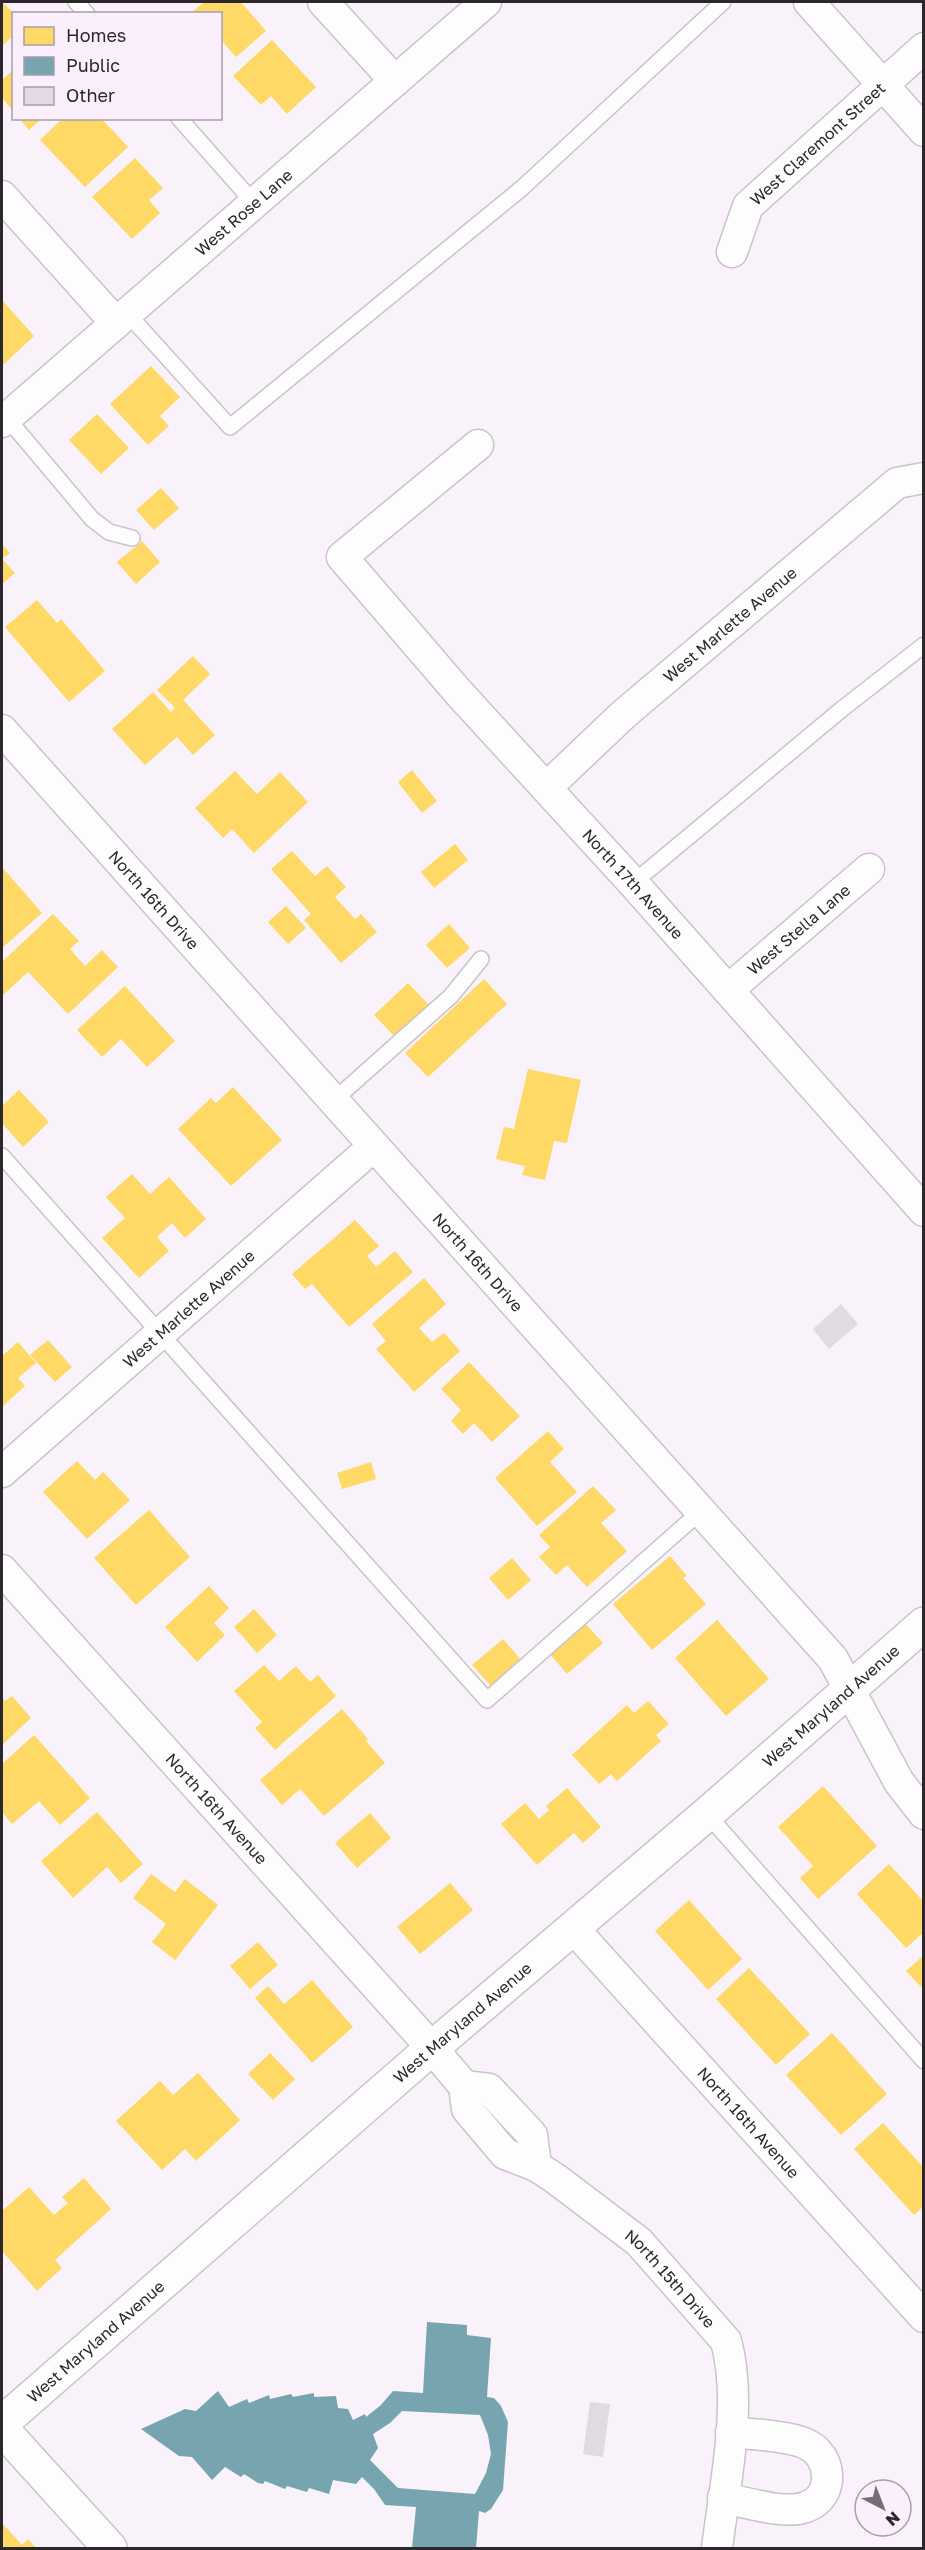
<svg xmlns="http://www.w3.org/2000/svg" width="925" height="2550" font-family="'Golos Text',sans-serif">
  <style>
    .homes { fill: #ffd966 }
    .public { fill: #76a5af; fill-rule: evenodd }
    .building { fill: #e2dae3 }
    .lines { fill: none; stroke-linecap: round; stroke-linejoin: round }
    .service-casing { stroke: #c9c3ca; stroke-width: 18 }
    .minor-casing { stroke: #c9c3ca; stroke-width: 33 }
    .tertiary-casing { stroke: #c9c3ca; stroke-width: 36 }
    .service { stroke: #fefdfe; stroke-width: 15 }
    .minor { stroke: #fefdfe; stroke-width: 30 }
    .tertiary { stroke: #fefdfe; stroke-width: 33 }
    .labels { text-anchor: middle; stroke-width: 6; stroke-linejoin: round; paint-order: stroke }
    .street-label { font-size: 16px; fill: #2c272d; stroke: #fbeffd }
  </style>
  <rect width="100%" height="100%" fill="#f9f2fa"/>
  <!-- homes -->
  <g class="homes">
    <path d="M2 2 14 13V35L2 46Z"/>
    <path d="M204 2H241L266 31 236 57 220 39V14H190Z"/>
    <path d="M272 40 316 87 287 114 271 96 261 105 233 76Z"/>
    <path d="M14 69V112L2 98V80Z"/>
    <path d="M19 118H42L29 130Z"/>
    <path d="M63 118H101L128 147 85 187 40 140Z"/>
    <path d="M135 158 163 188 149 200 160 213 132 239 92 197Z"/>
    <path d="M2 300 34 336 2 366Z"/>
    <path d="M151 366 180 397 160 416 169 426 148 445 110 404Z"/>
    <path d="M97 414 129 448 101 474 69 440Z"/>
    <path d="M161 488 179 508 154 530 136 510Z"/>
    <path d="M142 541 160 562 136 584 117 562Z"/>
    <path d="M2 544 10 553 2 559 15 573 2 584Z"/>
    <path d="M37 600 57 623 61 619 105 671 69 702 5 627Z"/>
    <path d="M193 656 210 674 183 700 215 735 193 755 177 737 145 765 112 729 153 692 171 712 175 708 157 690Z"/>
    <path d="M412 770 437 801 422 813 398 782Z"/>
    <path d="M235 771 257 794 280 772 308 802 254 853 232 829 223 838 195 808Z"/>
    <path d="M455 844 468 860 434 888 421 872Z"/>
    <path d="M292 851 315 876 327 866 346 887 335 897 355 919 361 914 377 932 341 963 304 920 311 914 271 869Z"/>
    <path d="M2 867 42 913 2 948Z"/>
    <path d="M286 906 306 928 288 944 268 922Z"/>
    <path d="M53 914 79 941 70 949 85 966 102 950 118 967 68 1014 28 972 2 996V962Z"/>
    <path d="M449 924 470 948 447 968 426 945Z"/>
    <path d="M484 979 507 1004 428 1077 405 1053Z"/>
    <path d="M408 983 432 1008 398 1040 374 1015Z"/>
    <path d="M125 986 175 1041 147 1067 121 1039 102 1057 77 1030Z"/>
    <path d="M528 1069 581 1080 567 1143 554 1141 545 1180 522 1175 525 1166 496 1159 504 1127 514 1129Z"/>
    <path d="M233 1087 282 1140 231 1186 178 1129 211 1098 216 1103Z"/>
    <path d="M19 1090 49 1122 23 1147 2 1123V1106Z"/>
    <path d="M132 1174 150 1194 169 1177 206 1219 185 1238 172 1223 157 1237 169 1251 139 1278 102 1238 125 1218 106 1197Z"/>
    <path d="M355 1220 379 1246 367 1256 376 1267 395 1251 413 1272 349 1327 312 1284 305 1289 292 1274Z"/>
    <path d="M424 1278 446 1304 419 1328 432 1342 444 1333 460 1351 414 1392 376 1349 386 1341 372 1324Z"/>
    <path d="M48 1340 72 1367 55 1382 30 1355Z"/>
    <path d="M18 1342 36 1363 18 1378 25 1386 2 1407V1356Z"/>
    <path d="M469 1362 520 1416 492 1442 474 1423 463 1434 451 1421 461 1410 441 1389Z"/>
    <path d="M548 1431 564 1449 550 1462 577 1492 537 1526 495 1478Z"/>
    <path d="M77 1461 95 1480 103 1472 130 1500 87 1539 43 1492Z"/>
    <path d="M371 1462 376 1479 342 1489 337 1473Z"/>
    <path d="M593 1486 616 1510 601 1523 627 1551 587 1587 567 1565 556 1575 539 1557 550 1547 539 1535Z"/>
    <path d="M149 1510 190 1557 136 1605 94 1558Z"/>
    <path d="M670 1556 687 1576 683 1578 706 1604 652 1650 613 1604Z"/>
    <path d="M512 1558 531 1580 508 1600 489 1578Z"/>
    <path d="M209 1586 229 1608 214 1623 225 1635 197 1662 165 1627Z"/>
    <path d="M254 1609 277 1635 257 1653 234 1627Z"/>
    <path d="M717 1620 769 1679 726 1716 675 1658Z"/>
    <path d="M585 1623 603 1643 567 1674 550 1654Z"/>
    <path d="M503 1639 521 1660 491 1686 472 1665Z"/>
    <path d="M264 1665 279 1681 296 1666 310 1682 318 1675 336 1696 275 1750 255 1728 262 1722 234 1691Z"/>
    <path d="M12 1696 31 1718 2 1745V1697L5 1701Z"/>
    <path d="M648 1701 669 1724 656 1735 661 1741 617 1781 611 1774 599 1784 572 1755 627 1705 634 1713Z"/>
    <path d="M342 1709 368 1739 366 1741 385 1763 324 1816 300 1789 282 1805 260 1780Z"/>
    <path d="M34 1735 90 1798 60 1825 39 1801 12 1824 2 1812V1764Z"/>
    <path d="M823 1786 877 1846 818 1899 800 1878 813 1866 778 1827Z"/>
    <path d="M567 1788 601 1827 583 1843 574 1833 537 1865 501 1824 525 1803 539 1819 549 1810 546 1806Z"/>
    <path d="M97 1812 143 1864 121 1883 107 1867 73 1898 41 1861Z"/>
    <path d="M370 1813 391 1838 357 1868 335 1843Z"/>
    <path d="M889 1864 924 1902V1932L906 1948 857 1894Z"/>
    <path d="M151 1874 175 1892 185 1879 218 1905 175 1960 152 1942 166 1924 133 1898Z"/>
    <path d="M450 1883 473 1910 420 1954 397 1927Z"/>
    <path d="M689 1900 742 1959 708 1990 655 1931Z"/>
    <path d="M258 1942 278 1965 250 1989 230 1966Z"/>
    <path d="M924 1955V1990L906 1971Z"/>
    <path d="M749 1968 810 2034 776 2065 716 1999Z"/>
    <path d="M312 1980 353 2027 312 2063 255 1998 268 1986 284 2004Z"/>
    <path d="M832 2033 887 2094 841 2135 786 2075Z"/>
    <path d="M270 2053 295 2079 273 2100 248 2074Z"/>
    <path d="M198 2073 240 2120 196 2161 185 2149 162 2170 116 2121 160 2081 173 2095Z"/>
    <path d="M883 2123 924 2168V2206L914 2215 854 2149Z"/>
    <path d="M84 2178 111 2209 55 2260 62 2268 37 2291 2 2251V2211L29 2187 54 2215 68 2203 62 2197Z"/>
    <path d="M2 2523 22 2545 28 2539 36 2548H2Z"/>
  </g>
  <!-- public -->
  <path class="public" d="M427 2322 467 2325V2335L491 2338 487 2397 494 2398 501 2406 508 2422 503 2490 491 2509 485 2513 479 2511 476 2548H412L416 2507 385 2505 374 2489 362 2477 356 2484 333 2480 329 2494 309 2488 307 2492 287 2486 285 2489 265 2481 263 2484 258 2483 244 2474 241 2477 225 2467 212 2480 192 2457 179 2456 141 2429 185 2409 196 2411 218 2391 229 2407 247 2399 249 2403 269 2395 270 2399 291 2394 293 2397 314 2393V2397L336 2396 338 2408 348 2409 353 2420 365 2414 366 2417 381 2405 393 2391 423 2393ZM402 2411 480 2415 488 2435 491 2454 486 2473 475 2494 398 2488 370 2460 378 2448 373 2434 390 2423Z"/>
  <!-- building -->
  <g class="building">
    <path d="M841 1304 858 1324 829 1349 813 1329Z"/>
    <path d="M590 2402 610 2404 603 2457 583 2454Z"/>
  </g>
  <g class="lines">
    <defs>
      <g id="service">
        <path d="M76 2 87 14"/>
        <path d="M179 118 254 203"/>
        <path d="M127 313 230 427 522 188 723 2"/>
        <path d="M7 418 92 519 109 532 132 538"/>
        <path d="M633 883 842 709 924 645"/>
        <path d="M333 1101 451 996 481 959"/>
        <path d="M2 1156 487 1700 701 1511"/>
        <path d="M707 1814 924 2061"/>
      </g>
      <g id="minor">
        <path d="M323 2 395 81"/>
        <path d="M809 2 924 131"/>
        <path d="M2 196 116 323"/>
        <path id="s1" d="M732 252 748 206 924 48"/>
        <path id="s2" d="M2 422 486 2"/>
        <path id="s3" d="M478 445 342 557 459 693 633 883 924 1211"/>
        <path id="s4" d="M2 730 833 1659 899 1782 924 1814"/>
        <path id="s5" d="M546 788 624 714 897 483 924 478"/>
        <path id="s6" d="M728 990 869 869"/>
        <path id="s7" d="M2 1472 374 1146"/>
        <path id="s8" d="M2 1570 432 2048 464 2086 467 2109 505 2154 536 2166 556 2179 639 2242 726 2341C743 2403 725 2484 717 2548"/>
        <path id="s9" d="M573 1928 924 2317"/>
        <path d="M464 2086 489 2089 532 2135 536 2166"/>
        <path d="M723 2498C745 2502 785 2515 806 2507 835 2497 834 2455 804 2443 787 2436 751 2434 731 2432"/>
      </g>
      <g id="tertiary">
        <path id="s10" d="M2 2423 432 2048 707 1814 924 1624"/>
        <path d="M2 2429 110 2548"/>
      </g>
    </defs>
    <!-- service casing -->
    <use href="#service" class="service-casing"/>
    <!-- minor casing -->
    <use href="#minor" class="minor-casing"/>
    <!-- tertiary casing -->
    <use href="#tertiary" class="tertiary-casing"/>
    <!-- service -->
    <use href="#service" class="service"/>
    <!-- minor -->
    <use href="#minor" class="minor"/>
    <!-- tertiary -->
    <use href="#tertiary" class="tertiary"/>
  </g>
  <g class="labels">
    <!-- street labels -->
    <g class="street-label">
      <text dy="6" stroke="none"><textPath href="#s1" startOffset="142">West Claremont Street</textPath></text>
      <text dy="6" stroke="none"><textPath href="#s2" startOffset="320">West Rose Lane</textPath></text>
      <text dy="6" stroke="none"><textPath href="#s5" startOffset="246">West Marlette Avenue</textPath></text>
      <text dy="6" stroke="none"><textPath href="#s3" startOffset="614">North 17th Avenue</textPath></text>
      <text dy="6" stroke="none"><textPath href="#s4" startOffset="228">North 16th Drive</textPath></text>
      <text dy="6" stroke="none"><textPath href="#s6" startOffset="93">West Stella Lane</textPath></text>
      <text dy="6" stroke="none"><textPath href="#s4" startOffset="714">North 16th Drive</textPath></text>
      <text dy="6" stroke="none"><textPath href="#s7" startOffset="248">West Marlette Avenue</textPath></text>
      <text dy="6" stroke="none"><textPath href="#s10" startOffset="1096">West Maryland Avenue</textPath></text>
      <text dy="6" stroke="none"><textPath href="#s8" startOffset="321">North 16th Avenue</textPath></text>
      <text dy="6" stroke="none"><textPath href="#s10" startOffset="610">West Maryland Avenue</textPath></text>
      <text dy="6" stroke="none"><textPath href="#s9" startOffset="262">North 16th Avenue</textPath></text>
      <text dy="6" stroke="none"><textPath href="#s8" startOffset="984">North 15th Drive</textPath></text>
      <text dy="6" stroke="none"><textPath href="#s10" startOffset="124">West Maryland Avenue</textPath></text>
    </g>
  </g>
  <!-- border -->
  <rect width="925" height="2550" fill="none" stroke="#2c272d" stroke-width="6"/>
  <!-- legend -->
  <rect x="12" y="12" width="210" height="108" fill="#fbeffd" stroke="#a89faa" stroke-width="1.5"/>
  <rect x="24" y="27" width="30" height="18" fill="#ffd966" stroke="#a89faa" stroke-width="1.5"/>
  <text x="66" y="42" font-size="18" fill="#2c272d">Homes</text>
  <rect x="24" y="57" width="30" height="18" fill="#76a5af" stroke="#a89faa" stroke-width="1.5"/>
  <text x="66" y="72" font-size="18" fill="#2c272d">Public</text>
  <rect x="24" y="87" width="30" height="18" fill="#e2dae3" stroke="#a89faa" stroke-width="1.5"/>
  <text x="66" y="102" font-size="18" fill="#2c272d">Other</text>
  <!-- north arrow -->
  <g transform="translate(883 2508) rotate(138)"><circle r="28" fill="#fbeffd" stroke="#a89faa" stroke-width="1.5"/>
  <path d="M0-4.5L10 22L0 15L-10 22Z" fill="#746e75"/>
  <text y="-9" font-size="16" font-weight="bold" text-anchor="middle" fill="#2c272d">N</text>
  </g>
</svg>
